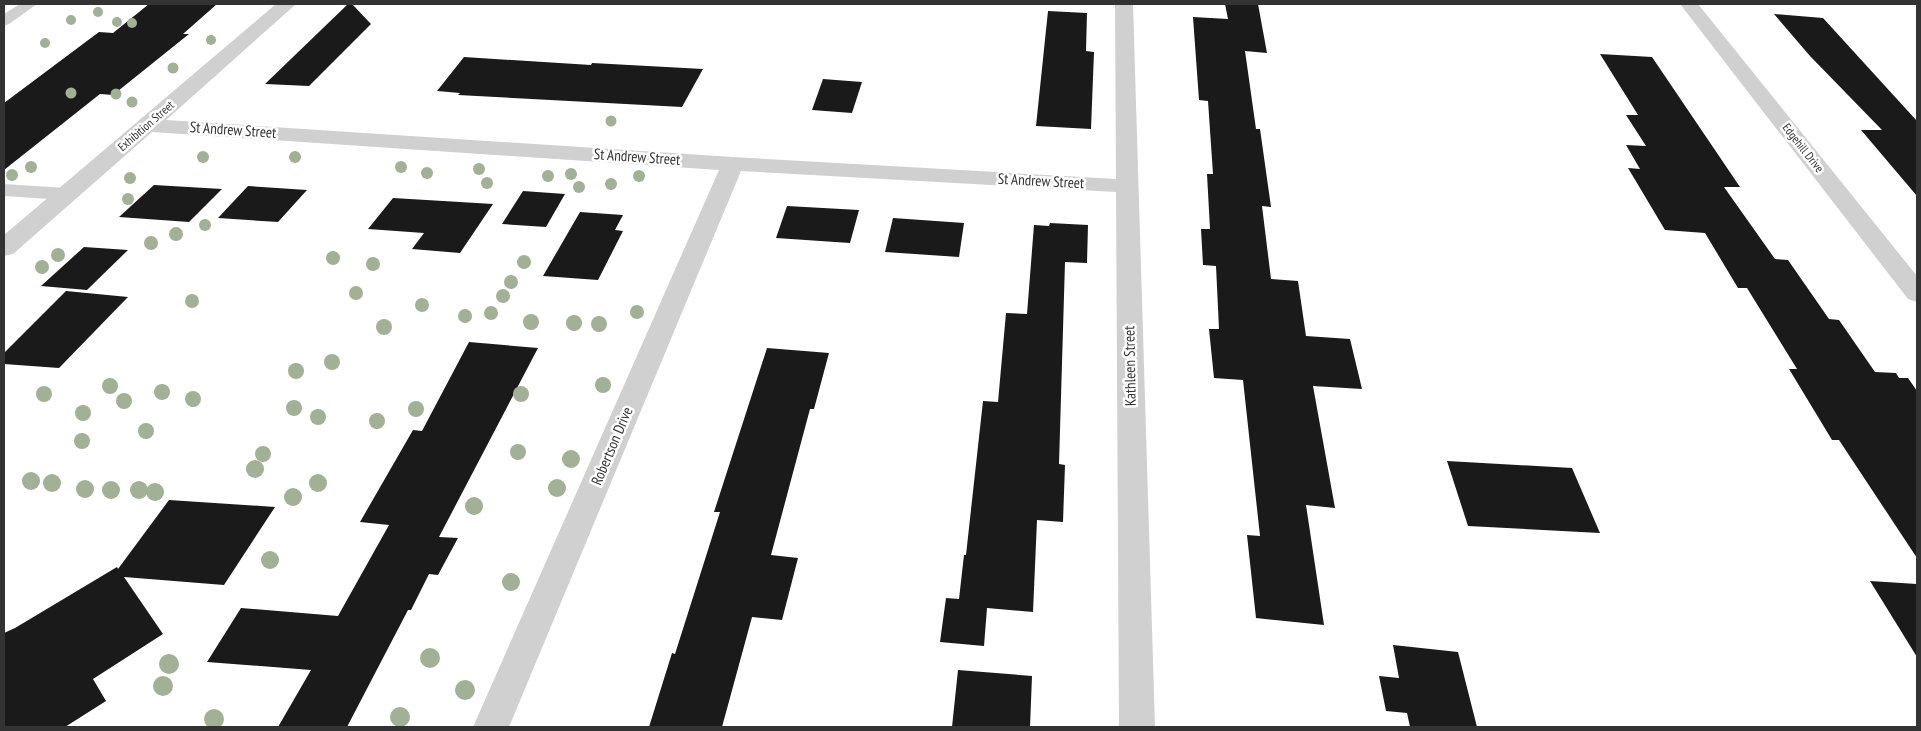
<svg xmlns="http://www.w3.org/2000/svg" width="1921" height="731" font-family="'PT Sans Narrow',sans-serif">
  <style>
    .building { fill: #1a1a1a }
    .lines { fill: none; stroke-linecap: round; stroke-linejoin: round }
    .service { fill: #d0d0d0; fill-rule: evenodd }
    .minor { fill: #d0d0d0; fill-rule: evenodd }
    .tree { fill: #a2b095 }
    .labels { text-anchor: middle; stroke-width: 5; stroke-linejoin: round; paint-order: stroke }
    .far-street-label { font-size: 12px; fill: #333; stroke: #fff }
    .street-label { font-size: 15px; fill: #333; stroke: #fff }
  </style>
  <rect width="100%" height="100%" fill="#fff"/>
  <!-- building -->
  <g class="building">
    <path d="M149 4H217L183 34H189L113 95 100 94 4 170V103L99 32 113 33Z"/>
    <path d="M348 4H352L371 24 309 86 265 84Z"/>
    <path d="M1225 4H1258L1267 53 1245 51 1256 129H1260L1271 207 1262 206 1271 279 1298 281 1306 336 1350 339 1362 389 1313 386 1335 508 1306 505 1324 625 1256 618 1247 535 1260 536 1243 380 1214 378 1209 329H1219L1216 266 1203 265 1201 229H1210L1207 174H1213L1208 101 1199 100 1193 17 1228 19Z"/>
    <path d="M1048 11 1087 13 1086 51 1094 52 1091 129 1036 126Z"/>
    <path d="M1774 14 1823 18 1917 121V196L1861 130H1882L1810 56Z"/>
    <path d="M1600 54 1652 57 1740 187H1724L1775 259 1788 260 1829 319 1839 320 1875 372 1896 373 1899 378H1908L1917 391V558L1839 440H1832L1789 369H1797L1747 288H1738L1705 233 1665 230 1628 168 1640 169 1626 145 1646 146 1626 115H1638Z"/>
    <path d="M464 57 591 65 592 63 703 69 682 107 458 95 460 93 437 91Z"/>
    <path d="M823 79 862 82 852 113 812 110Z"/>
    <path d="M154 185 222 189 189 222 119 217Z"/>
    <path d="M248 186 307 190 278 222 218 218Z"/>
    <path d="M523 191 565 194 546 227 502 224Z"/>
    <path d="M393 198 493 204 460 253 412 249 424 233 368 229Z"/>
    <path d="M787 206 859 210 850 243 776 238Z"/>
    <path d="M580 212 623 215 615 230 623 231 598 280 543 276Z"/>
    <path d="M893 218 964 223 959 257 885 252Z"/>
    <path d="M1050 223 1088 225 1087 263 1065 262 1059 464 1065 465 1063 522 1037 520 1033 612 987 608 984 646 940 642 946 598 959 599 964 555H966L983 401 998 402 1006 313 1027 314 1034 225 1049 226Z"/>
    <path d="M84 247 128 250 87 290 41 286Z"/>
    <path d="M66 291 128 297 59 368 4 364V353Z"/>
    <path d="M469 342 538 348 439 537 458 538 438 575 429 574 411 610H408L347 727H278L311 670 207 662 241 608 338 616 389 525 360 522 413 430 422 431Z"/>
    <path d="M767 348 829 353 814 409H810L771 555 798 558 782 620 752 617 722 727H649L672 653 675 654 720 512H714Z"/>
    <path d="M1447 461 1572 468 1600 533 1468 526Z"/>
    <path d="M169 500 275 507 224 585 124 577 163 634 93 679 106 701 65 727H4V633L15 628 117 567 118 569Z"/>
    <path d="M1870 581 1917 584V657Z"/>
    <path d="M1393 645 1458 652 1477 727H1410L1407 713 1386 711 1379 676 1399 678Z"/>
    <path d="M958 670 1032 676 1030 727H952Z"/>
  </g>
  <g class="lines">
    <!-- service -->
    <g class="service">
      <path d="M20 4H37L9 24 4 26V14Z"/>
      <path d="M4 184 66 188 73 190 75 194 73 198 66 200 4 196Z"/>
    </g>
    <!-- minor -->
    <g class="minor">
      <path d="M276 4H296L166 120 733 157 1116 179 1115 4H1133L1155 727H1119L1116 192 741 171 509 727H473L719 170 152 132 13 254 4 256V235Z"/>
      <path d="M1680 4H1698L1917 276V302L1908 299Z"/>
    </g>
  </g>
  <!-- trees -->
  <g class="tree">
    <circle cx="98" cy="12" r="5"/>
    <circle cx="71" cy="20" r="5"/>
    <circle cx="117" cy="22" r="5"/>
    <circle cx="132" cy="23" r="5"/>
    <circle cx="211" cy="40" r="5"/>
    <circle cx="45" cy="43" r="5"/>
    <circle cx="173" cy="68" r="5.5"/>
    <circle cx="71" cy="93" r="5.5"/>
    <circle cx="116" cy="94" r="5.5"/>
    <circle cx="132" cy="102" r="5.5"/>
    <circle cx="611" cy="121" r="5.5"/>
    <circle cx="203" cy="157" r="6"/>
    <circle cx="295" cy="157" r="6"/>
    <circle cx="31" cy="167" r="6"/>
    <circle cx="401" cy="167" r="6"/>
    <circle cx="479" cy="169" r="6"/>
    <circle cx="427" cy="173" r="6"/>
    <circle cx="571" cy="174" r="6"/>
    <circle cx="12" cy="175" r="6"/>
    <circle cx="548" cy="176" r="6"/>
    <circle cx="639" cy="176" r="6"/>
    <circle cx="130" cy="178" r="6"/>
    <circle cx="487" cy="183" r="6"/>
    <circle cx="611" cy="184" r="6"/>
    <circle cx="579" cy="187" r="6"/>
    <circle cx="128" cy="199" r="6"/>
    <circle cx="205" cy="225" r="6"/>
    <circle cx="176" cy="234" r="7"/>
    <circle cx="151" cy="243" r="7"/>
    <circle cx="58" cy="255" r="7"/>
    <circle cx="333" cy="258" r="7"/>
    <circle cx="524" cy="262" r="7"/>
    <circle cx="373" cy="264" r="7"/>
    <circle cx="42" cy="267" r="7"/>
    <circle cx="511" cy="282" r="7"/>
    <circle cx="356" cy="293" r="7"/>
    <circle cx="503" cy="296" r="7"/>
    <circle cx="192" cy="301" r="7"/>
    <circle cx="422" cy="305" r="7"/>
    <circle cx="637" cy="312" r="7"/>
    <circle cx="491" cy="313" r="7"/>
    <circle cx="465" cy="316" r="7"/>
    <circle cx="531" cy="322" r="8"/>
    <circle cx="574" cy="323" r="8"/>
    <circle cx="599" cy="324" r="8"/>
    <circle cx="384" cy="327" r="8"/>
    <circle cx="332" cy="362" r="8"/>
    <circle cx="296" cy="371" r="8"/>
    <circle cx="603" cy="385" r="8"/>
    <circle cx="110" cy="386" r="8"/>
    <circle cx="162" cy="392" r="8"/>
    <circle cx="44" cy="394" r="8"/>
    <circle cx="521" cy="394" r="8"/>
    <circle cx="193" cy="399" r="8"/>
    <circle cx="124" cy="401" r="8"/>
    <circle cx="294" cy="408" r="8"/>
    <circle cx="416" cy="409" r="8"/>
    <circle cx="83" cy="413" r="8"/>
    <circle cx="318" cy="417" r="8"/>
    <circle cx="377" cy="421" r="8"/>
    <circle cx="146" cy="431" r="8"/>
    <circle cx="82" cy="441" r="8"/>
    <circle cx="518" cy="452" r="8"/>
    <circle cx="263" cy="454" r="8"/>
    <circle cx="571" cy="459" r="9"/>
    <circle cx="255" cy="469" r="9"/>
    <circle cx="31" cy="481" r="9"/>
    <circle cx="52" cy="483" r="9"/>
    <circle cx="318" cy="483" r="9"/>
    <circle cx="557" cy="488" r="9"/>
    <circle cx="85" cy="489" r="9"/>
    <circle cx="111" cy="490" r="9"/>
    <circle cx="139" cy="490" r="9"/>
    <circle cx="155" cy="492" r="9"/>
    <circle cx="293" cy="497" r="9"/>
    <circle cx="474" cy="506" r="9"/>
    <circle cx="270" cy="560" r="9"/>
    <circle cx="511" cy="582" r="9"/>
    <circle cx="430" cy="658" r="10"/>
    <circle cx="169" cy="664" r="10"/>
    <circle cx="163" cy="686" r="10"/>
    <circle cx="465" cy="690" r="10"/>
    <circle cx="400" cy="717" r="10"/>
    <circle cx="214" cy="719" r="10"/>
  </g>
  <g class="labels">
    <!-- far-street labels -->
    <g class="far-street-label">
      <text transform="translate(146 126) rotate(-41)" y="4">Exhibition Street</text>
      <text transform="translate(1803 148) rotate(52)" y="4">Edgehill Drive</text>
    </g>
    <!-- street labels -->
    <g class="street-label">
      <text transform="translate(233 130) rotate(4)" y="5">St Andrew Street</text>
      <text transform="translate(637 157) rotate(4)" y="5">St Andrew Street</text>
      <text transform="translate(1041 181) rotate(3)" y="5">St Andrew Street</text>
      <text transform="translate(1130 366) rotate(-91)" y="5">Kathleen Street</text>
      <text transform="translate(612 446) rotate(-67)" y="5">Robertson Drive</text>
    </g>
  </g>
  <!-- border -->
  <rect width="1921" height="731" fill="none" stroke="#333333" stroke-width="10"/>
</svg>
